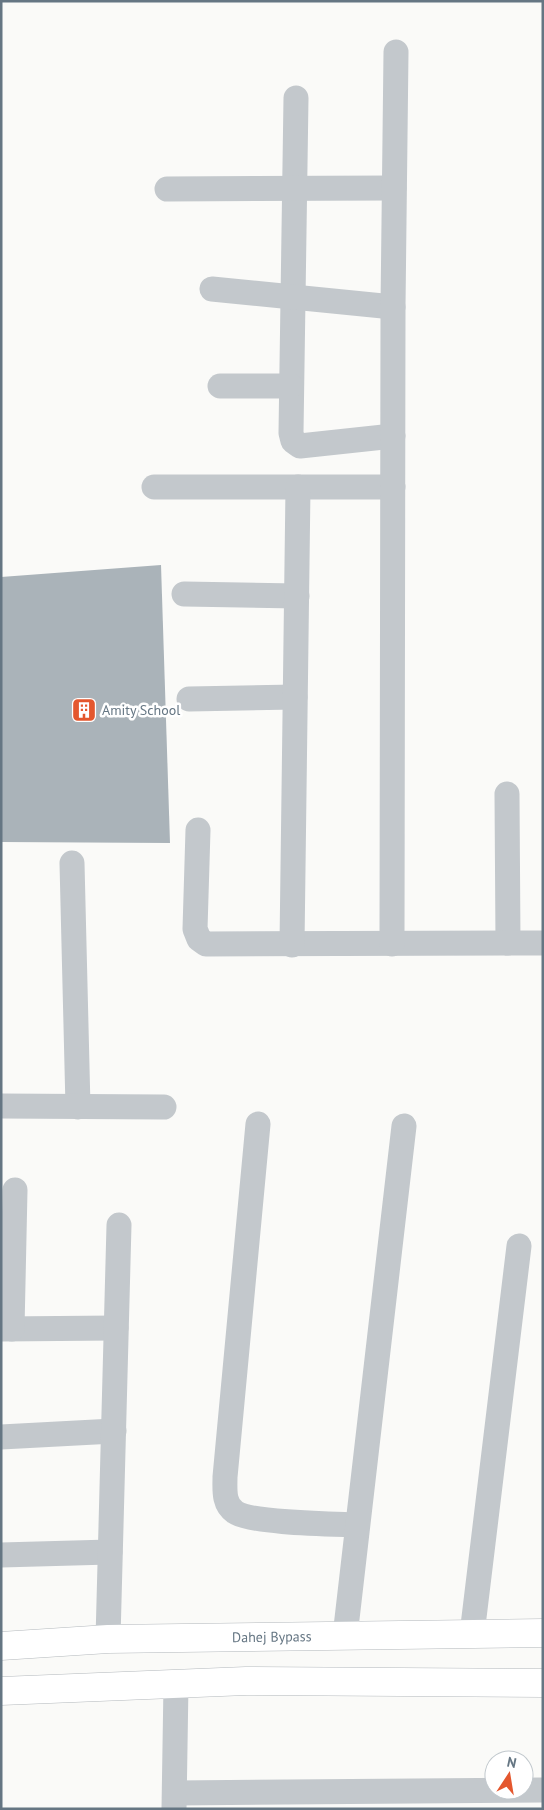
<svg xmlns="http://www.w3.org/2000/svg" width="544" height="1810" font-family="'PT Sans',sans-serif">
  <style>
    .building { fill: #aab3b9 }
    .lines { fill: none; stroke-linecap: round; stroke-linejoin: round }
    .trunk-casing { stroke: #b4b9bd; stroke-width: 29 }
    .minor { stroke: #c3c8cc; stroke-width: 25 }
    .trunk { stroke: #fff; stroke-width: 28 }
    .labels { text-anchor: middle; stroke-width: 5; stroke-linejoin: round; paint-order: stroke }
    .poi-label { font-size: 14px; fill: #657683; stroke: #fff; text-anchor: start }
    .street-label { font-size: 14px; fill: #657683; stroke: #fff }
  </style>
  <rect width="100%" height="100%" fill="#fafaf8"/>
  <!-- building -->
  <path class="building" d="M161 565 170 843 1 842V577Z"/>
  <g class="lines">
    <defs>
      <g id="trunk">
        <path id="s1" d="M1 1646 108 1639 543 1633"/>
        <path d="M1 1691 246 1681 543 1683"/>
      </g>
    </defs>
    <!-- trunk casing -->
    <use href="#trunk" class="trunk-casing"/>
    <!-- minor -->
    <g class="minor">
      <path d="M296 98 291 433 293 441 300 446 393 436"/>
      <path d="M167 189 394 188"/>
      <path d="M212 289 393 307"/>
      <path d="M220 386H291"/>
      <path d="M154 487H393"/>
      <path d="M184 594 297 596"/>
      <path d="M189 699 295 697"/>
      <path d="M507 794 508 943"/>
      <path d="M198 830 195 929 199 939 206 944 543 943"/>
      <path d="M72 863 78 1107"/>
      <path d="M392 944 393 307 396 52"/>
      <path d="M292 945 298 487"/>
      <path d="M1 1106 164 1107"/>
      <path d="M258 1124 225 1477C225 1489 223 1504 235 1512 250 1523 334 1524 357 1525"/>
      <path d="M1 1329 116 1328"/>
      <path d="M12 1329 15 1190"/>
      <path d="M1 1437 114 1431"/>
      <path d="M1 1555 110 1552"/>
      <path d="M472 1634 519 1246"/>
      <path d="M345 1636 404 1126"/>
      <path d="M108 1639 119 1225"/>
      <path d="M175 1793 543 1790"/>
      <path d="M174 1809 176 1684"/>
    </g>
    <!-- trunk -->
    <use href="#trunk" class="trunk"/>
  </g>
  <!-- icons -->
  <defs>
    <symbol id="building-square" viewBox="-11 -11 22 22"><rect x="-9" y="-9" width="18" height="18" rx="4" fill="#e4572e" stroke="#fff"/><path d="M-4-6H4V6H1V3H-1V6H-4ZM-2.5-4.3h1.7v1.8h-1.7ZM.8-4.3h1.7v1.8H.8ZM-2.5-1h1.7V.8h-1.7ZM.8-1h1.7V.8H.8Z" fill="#fff"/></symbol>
  </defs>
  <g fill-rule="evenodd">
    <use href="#building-square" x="70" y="696" width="28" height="28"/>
  </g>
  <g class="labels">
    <!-- poi labels -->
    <g class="poi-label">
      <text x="102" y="715">Amity School</text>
    </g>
    <!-- street labels -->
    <g class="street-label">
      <text dy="5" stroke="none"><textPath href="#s1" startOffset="271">Dahej Bypass</textPath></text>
    </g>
  </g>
  <!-- border -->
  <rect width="544" height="1810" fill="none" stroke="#657683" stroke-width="5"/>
  <!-- north arrow -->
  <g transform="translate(509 1775) rotate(12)"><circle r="24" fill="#ffffff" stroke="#c1c8cd"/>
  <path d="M0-4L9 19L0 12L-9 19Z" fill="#e4572e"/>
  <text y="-8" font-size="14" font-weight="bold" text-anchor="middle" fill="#657683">N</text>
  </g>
</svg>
